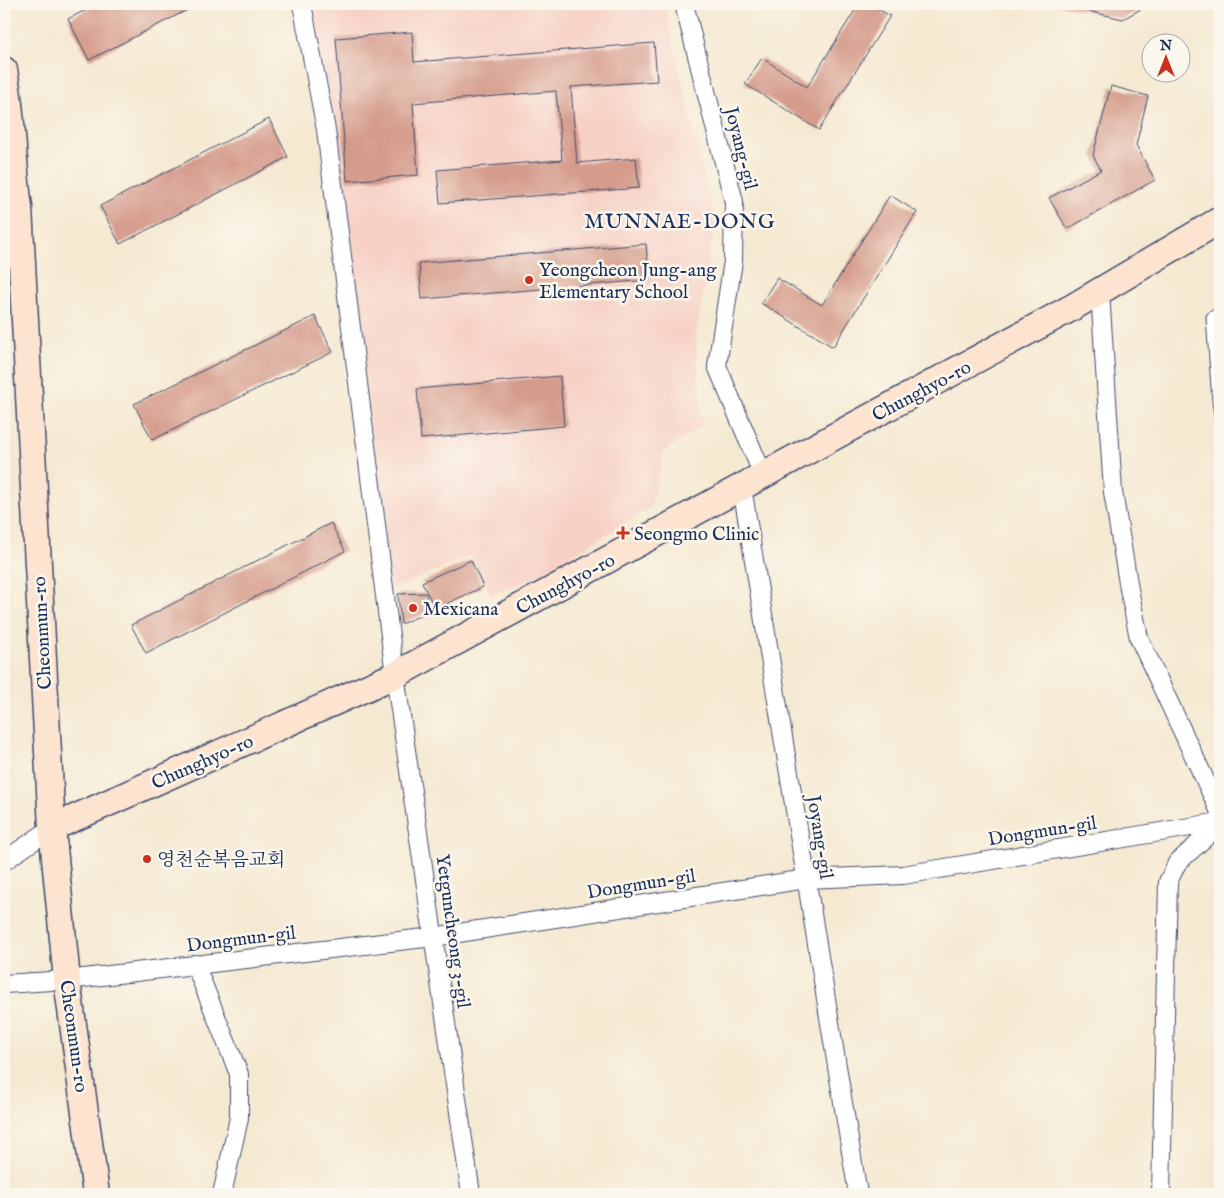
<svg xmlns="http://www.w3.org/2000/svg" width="1224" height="1198" font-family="'IM FELL English','Noto Serif KR',serif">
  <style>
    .built { fill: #f7d1c6 }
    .building { fill: #d59c8c }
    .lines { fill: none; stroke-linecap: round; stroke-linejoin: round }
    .lane-casing { stroke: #3c4b6f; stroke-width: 11 }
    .street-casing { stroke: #3c4b6f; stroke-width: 20 }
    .secondary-casing { stroke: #3c4b6f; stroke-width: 29 }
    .lane { stroke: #fff; stroke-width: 9 }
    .street { stroke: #fff; stroke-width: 18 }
    .secondary { stroke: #fde4d1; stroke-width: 26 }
    .poi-dot { fill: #c8321e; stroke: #fbf7ec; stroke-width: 2 }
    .labels { text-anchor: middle; stroke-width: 5; stroke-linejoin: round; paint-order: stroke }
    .street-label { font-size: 19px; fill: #1b2f5e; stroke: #fbf7ec }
    .poi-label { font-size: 19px; fill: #1b2f5e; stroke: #fbf7ec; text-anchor: start }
    .quarter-label { font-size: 21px; letter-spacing: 1px; fill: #1b2f5e; stroke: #fbf7ec }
  </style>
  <rect width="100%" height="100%" fill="#fbf7ec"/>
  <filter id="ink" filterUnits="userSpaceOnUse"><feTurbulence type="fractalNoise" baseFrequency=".02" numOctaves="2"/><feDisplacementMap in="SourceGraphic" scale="10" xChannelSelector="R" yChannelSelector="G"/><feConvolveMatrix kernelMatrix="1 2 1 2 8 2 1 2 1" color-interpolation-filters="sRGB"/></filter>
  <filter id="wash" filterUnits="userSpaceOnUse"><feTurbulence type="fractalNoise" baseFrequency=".0096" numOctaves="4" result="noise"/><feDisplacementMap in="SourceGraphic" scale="20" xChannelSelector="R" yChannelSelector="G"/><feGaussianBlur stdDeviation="1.12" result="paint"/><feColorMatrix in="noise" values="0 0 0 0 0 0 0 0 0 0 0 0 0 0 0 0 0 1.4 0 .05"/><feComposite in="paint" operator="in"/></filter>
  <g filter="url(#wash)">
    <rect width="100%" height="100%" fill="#f5e9d2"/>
    <!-- built -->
    <path class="built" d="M311 4H664L715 221 696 338 702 426 664 451 651 507 545 572 491 596 472 555 390 590 336 131Z"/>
    <g id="blocks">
      <!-- building -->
      <g class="building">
        <path d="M98 4H199L89 60 68 19Z"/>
        <path d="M859 4H870L890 16 819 130 745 84 762 58 807 87Z"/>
        <path d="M1055 4H1150L1123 19Z"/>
        <path d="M412 32 414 62 654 43 657 81 571 87 577 163 636 158 639 188 440 203 437 170 562 160 556 91 413 103 418 175 347 181 336 38Z"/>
        <path d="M1111 86 1148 96 1136 145 1155 180 1067 229 1049 198 1101 170 1093 155Z"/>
        <path d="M269 119 288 157 120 244 100 206Z"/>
        <path d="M890 195 917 212 833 347 761 303 777 278 822 305Z"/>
        <path d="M646 244 649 280 422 299 419 263Z"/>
        <path d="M315 316 333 352 152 440 134 404Z"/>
        <path d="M560 376 564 426 421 439 417 389Z"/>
        <path d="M331 523 345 551 146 653 131 625Z"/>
        <path d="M471 560 483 587 435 609 422 582Z"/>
        <path d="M426 593 428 612 401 624 398 594Z"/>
      </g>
    </g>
  </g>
  <g filter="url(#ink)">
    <use href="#blocks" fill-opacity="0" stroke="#3c4b6f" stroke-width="1"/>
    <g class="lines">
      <defs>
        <path id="lane" d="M1220 311 1211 317 1217 401 1220 421"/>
        <g id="street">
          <path d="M302 4 326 130 395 675 471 1194"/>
          <path d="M684 4 734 202 733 261 717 366 763 475"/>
          <path d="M1100 292 1113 492 1129 589 1139 638 1220 812"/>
          <path d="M742 487 858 1194"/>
          <path d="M4 861 52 828"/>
          <path d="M195 964 239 1074V1118L222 1194"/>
          <path d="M4 984 67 980 433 937 806 879 903 875 1220 822"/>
          <path d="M1161 1194 1168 882 1177 863 1220 824"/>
        </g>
        <g id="secondary">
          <path d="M4 70C13 115 12 161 19 207L52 828 67 980 96 1194"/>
          <path d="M52 828 395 675 1073 307 1220 220"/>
        </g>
      </defs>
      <!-- lane casing -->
      <use href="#lane" class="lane-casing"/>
      <!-- street casing -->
      <use href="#street" class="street-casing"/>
      <!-- secondary casing -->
      <use href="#secondary" class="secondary-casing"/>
      <!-- lane -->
      <use href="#lane" class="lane"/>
      <!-- street -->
      <use href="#street" class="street"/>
      <!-- secondary -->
      <use href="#secondary" class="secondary"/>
    </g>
  </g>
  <!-- markers -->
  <g class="poi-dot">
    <circle cx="529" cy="280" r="5"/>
    <path d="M620.5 525.5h5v5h5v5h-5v5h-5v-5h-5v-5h5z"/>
    <circle cx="413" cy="608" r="5"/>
    <circle cx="147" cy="859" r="5"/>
  </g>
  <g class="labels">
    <!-- street labels -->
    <g class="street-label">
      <text transform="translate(742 148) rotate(76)" y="7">Joyang-gil</text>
      <text transform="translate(921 390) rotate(-28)" y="7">Chunghyo-ro</text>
      <text transform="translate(565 583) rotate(-28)" y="7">Chunghyo-ro</text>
      <text transform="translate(41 633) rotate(-93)" y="7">Cheonmun-ro</text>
      <text transform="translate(202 761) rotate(-24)" y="7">Chunghyo-ro</text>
      <text transform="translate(1042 830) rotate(-9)" y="7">Dongmun-gil</text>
      <text transform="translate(821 837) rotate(81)" y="7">Joyang-gil</text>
      <text transform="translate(641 883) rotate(-9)" y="7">Dongmun-gil</text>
      <text transform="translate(454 931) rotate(82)" y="7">Yetguncheong 3-gil</text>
      <text transform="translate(241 938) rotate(-7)" y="7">Dongmun-gil</text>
      <text transform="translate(75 1036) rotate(82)" y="7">Cheonmun-ro</text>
    </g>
    <!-- poi labels -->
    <g class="poi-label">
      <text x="539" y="276">Yeongcheon Jung-ang<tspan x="539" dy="22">Elementary School</tspan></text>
      <text x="634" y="540">Seongmo Clinic</text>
      <text x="423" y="615">Mexicana</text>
      <text x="157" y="866">영천순복음교회</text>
    </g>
    <!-- quarter labels -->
    <g class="quarter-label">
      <text x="680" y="228">MUNNAE-DONG</text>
    </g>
  </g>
  <!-- margin -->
  <rect width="1224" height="1198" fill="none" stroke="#fbf7ec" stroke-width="20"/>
  <!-- north arrow -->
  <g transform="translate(1166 58)"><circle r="24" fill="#fbf7ec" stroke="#a1a7b3"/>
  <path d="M0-4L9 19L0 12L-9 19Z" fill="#c8321e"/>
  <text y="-8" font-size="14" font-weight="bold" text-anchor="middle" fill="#1b2f5e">N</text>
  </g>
</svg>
